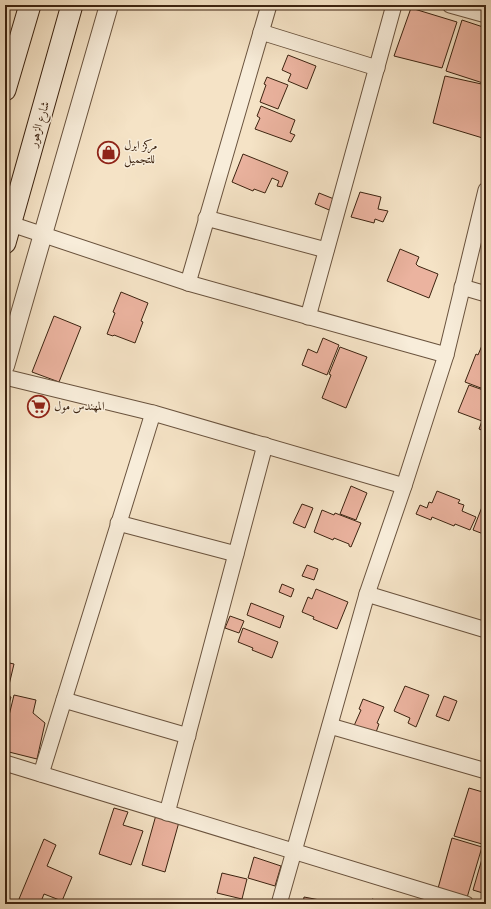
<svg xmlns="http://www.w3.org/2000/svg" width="491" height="909" font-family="'IM FELL English',Amiri,serif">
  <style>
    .building { fill: #ebb39f; stroke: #3c2310 }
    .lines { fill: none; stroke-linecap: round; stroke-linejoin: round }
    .minor-casing { stroke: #6a533e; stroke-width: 17 }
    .tertiary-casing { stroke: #6a533e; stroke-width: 20 }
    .secondary-casing { stroke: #3c2310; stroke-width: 23 }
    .minor { stroke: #f8edda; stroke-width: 15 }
    .tertiary { stroke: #f8edda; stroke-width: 18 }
    .secondary { stroke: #f8edda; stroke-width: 21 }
    .labels { text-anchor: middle; stroke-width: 3; stroke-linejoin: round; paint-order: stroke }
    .street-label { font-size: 12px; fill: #3c2310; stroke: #f8edda }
    .poi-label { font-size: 12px; fill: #3c2310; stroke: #f8edda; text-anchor: start }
  </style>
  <rect width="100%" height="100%" fill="#f5e3c6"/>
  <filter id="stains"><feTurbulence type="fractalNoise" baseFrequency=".005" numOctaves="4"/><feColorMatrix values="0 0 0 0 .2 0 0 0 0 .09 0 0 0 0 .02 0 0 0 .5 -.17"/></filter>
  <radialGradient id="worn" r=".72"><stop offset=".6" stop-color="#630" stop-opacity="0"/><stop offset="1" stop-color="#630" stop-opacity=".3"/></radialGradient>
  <!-- building -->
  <g class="building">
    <path d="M411 8 457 22 442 68 394 56Z"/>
    <path d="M462 20 486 28V84L446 71Z"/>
    <path d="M288 55 316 66 307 89 288 81 291 74 282 70Z"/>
    <path d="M445 76 486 85V139L433 123Z"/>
    <path d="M267 77 288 85 278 109 260 102 266 85 264 84Z"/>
    <path d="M261 106 295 120 290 133 295 135 291 142 255 129 260 118 257 116Z"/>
    <path d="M243 154 288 172 282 187 277 186 279 181 272 178 265 193 254 189 253 191 232 182Z"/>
    <path d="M360 192 381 197 378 209 388 211 383 222 375 219 374 223 351 217Z"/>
    <path d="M319 193 339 201 334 212 315 204Z"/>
    <path d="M400 249 419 257 416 264 418 266 438 274 429 298 387 281Z"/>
    <path d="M121 292 148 303 141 321 143 322 135 343 114 335 113 336 107 334 115 313 113 312Z"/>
    <path d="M54 316 81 327 59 382 32 372Z"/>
    <path d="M486 336V390L465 382 476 354 478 355Z"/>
    <path d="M323 338 339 345 327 375 302 365 308 349 317 353Z"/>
    <path d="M340 347 367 357 346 408 322 398 331 375 329 374Z"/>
    <path d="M469 385 486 391V432L479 429 482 421 458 412Z"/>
    <path d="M351 486 367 493 356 520 340 514Z"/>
    <path d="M437 491 460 500 458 503 464 505 462 511 476 517 470 530 455 524 454 526 432 517 431 520 416 514 420 505 427 508 429 502 432 503Z"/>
    <path d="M302 504 313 508 305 528 293 523Z"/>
    <path d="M482 507 486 508V535L473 530Z"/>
    <path d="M322 510 334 515 335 513 361 523 351 547 349 546V544L334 538 333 540 314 532Z"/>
    <path d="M307 565 318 569 314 580 302 576Z"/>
    <path d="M282 584 294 589 291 597 279 592Z"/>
    <path d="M316 589 348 602 337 629 313 619 314 617 302 612 308 597 312 599Z"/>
    <path d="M251 603 284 616 280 628 247 615Z"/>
    <path d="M230 616 244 621 239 633 225 628Z"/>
    <path d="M243 628 278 642 272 658 252 650 253 648 238 642Z"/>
    <path d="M5 662 14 664 9 685 5 684Z"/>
    <path d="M405 686 429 695 416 727 408 723 410 718 394 711Z"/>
    <path d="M5 695 11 697 5 718Z"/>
    <path d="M14 695 36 700 33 713 45 723 37 759 5 751V732Z"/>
    <path d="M444 696 457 701 449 721 436 716Z"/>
    <path d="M363 699 384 707 377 723 379 724 375 735 353 728 361 710 359 709Z"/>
    <path d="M469 788 486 793V832L482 844 454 836Z"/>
    <path d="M114 808 128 812 123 825 143 831 131 865 99 854Z"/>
    <path d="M156 815 179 822 165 872 142 865Z"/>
    <path d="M452 838 482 847 466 901 437 892Z"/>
    <path d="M44 839 56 845 47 866 72 877 62 901 44 894 40 904H30L19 899Z"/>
    <path d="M484 852 486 853V894L473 890Z"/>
    <path d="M254 857 281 866 275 886 248 878Z"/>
    <path d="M222 873 247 879 242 899 217 893Z"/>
    <path d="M304 897 325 901 324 904H303Z"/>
    <path d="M215 899 231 904H213Z"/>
    <path d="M372 899 390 904H371Z"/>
  </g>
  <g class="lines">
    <defs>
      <g id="minor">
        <path d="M450 5 486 15"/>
        <path d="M261 32 377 68"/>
        <path d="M206 218 326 250"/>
        <path d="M11 224 188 283 446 355"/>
        <path d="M188 283 269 5"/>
        <path d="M462 287 486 294"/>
        <path d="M308 317 394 5"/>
        <path d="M5 377 153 413 404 486"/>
        <path d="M118 523 236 554"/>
        <path d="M367 594 486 630"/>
        <path d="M64 700 188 736"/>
        <path d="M330 726 486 771"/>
        <path d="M5 763 466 904"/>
        <path d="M41 774 153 413"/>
        <path d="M167 813 265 445"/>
        <path d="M279 904 367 594 404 486 446 355 486 190"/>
      </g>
      <path id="tertiary" d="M5 366 109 5"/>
      <g id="secondary">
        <path d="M5 90 30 5"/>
        <path d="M5 243 72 5"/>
      </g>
    </defs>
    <!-- minor casing -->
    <use href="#minor" class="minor-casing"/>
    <!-- tertiary casing -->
    <use href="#tertiary" class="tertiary-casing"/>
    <!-- secondary casing -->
    <use href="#secondary" class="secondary-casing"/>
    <!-- minor -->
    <use href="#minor" class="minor"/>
    <!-- tertiary -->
    <use href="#tertiary" class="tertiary"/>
    <!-- secondary -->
    <use href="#secondary" class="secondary"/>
  </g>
  <!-- icons -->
  <defs>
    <symbol id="shop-ring" viewBox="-11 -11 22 22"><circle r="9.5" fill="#f8edda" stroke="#8f2418" stroke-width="1.5"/><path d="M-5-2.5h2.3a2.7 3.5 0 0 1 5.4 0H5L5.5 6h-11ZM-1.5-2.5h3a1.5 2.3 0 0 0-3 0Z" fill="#8f2418"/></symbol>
    <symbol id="supermarket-ring" viewBox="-11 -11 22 22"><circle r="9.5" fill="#f8edda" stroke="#8f2418" stroke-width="1.5"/><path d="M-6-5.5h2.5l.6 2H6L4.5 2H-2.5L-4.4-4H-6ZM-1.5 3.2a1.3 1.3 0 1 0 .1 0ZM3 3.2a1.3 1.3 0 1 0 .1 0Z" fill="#8f2418"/></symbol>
  </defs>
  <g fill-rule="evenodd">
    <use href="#shop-ring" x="96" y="140" width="25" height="25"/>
    <use href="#supermarket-ring" x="26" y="394" width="25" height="25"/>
  </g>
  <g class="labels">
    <!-- street labels -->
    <g class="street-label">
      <text transform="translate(39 124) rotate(-74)" y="4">شارع الزهور</text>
    </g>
    <!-- poi labels -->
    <g class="poi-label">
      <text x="124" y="149">مركز ابرل<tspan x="124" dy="14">للتجميل</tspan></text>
      <text x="54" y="410">المهندس مول</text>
    </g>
  </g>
  <!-- margin -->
  <rect width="491" height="909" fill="none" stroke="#f5e3c6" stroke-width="20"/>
  <rect x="6" y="6" width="479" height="897" fill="none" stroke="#3c2310" stroke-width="2"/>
  <rect x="10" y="10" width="471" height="889" fill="none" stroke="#3c2310"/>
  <rect width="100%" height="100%" filter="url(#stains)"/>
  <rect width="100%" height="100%" fill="url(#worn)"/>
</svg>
